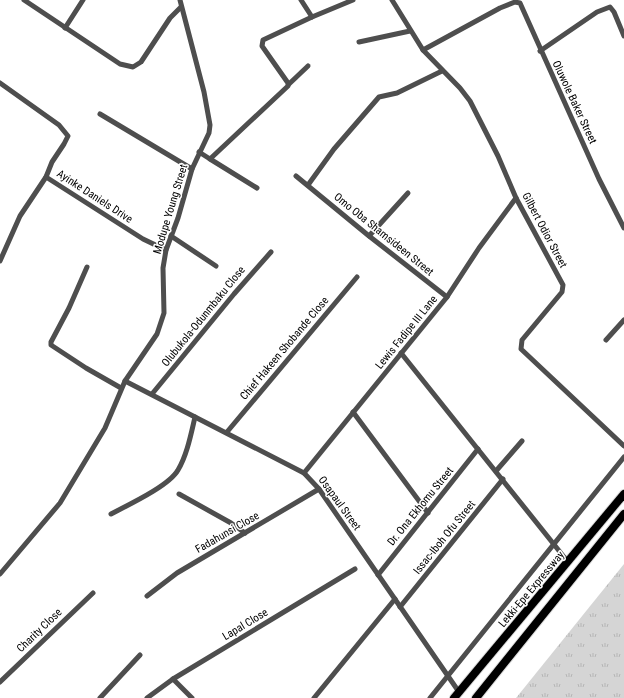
<svg xmlns="http://www.w3.org/2000/svg" width="624" height="698" font-family="'Roboto Condensed',sans-serif">
  <style>
    .grass { fill: url(#grass-tufts) }
    .lines { fill: none; stroke-linecap: round; stroke-linejoin: round }
    .trunk-casing { stroke: #dbdbdb; stroke-width: 10 }
    .minor { stroke: #4e4e4e; stroke-width: 5 }
    .trunk { stroke: #000; stroke-width: 8 }
    .labels { text-anchor: middle; stroke-width: 3; stroke-linejoin: round; paint-order: stroke }
    .street-label { font-size: 11px; fill: #000; stroke: #fff }
  </style>
  <defs>
    <pattern id="grass-tufts" width="24" height="20" patternUnits="userSpaceOnUse"><rect width="24" height="20" fill="#d5d5d5"/><path d="M3 7l-1-3M5 7V3M7 7l1-3M15 17l-1-3M17 17v-4M19 17l1-3" fill="none" stroke="#b5b5b5"/></pattern>
  </defs>
  <rect width="100%" height="100%" fill="#fff"/>
  <!-- grass -->
  <path class="grass" d="M624 564V698H516Z"/>
  <g class="lines">
    <defs>
      <g id="trunk">
        <path d="M454 698 624 494"/>
        <path d="M476 698 624 514"/>
      </g>
    </defs>
    <!-- trunk casing -->
    <use href="#trunk" class="trunk-casing"/>
    <!-- minor -->
    <g class="minor">
      <path d="M24 0 120 64 133 67 141 62 170 18 181 7"/>
      <path d="M301 0 312 17"/>
      <path d="M392 0 423 50 460 88 470 101 498 156 516 198 563 285 562 292 522 340 521 349 624 446"/>
      <path d="M65 28 83 0"/>
      <path d="M359 42 410 31"/>
      <path d="M423 50 500 8 515 2 520 3 599 179 624 228"/>
      <path d="M540 51 597 12 610 7 614 12 624 36"/>
      <path d="M0 83 59 125 68 136 64 144 52 162 46 177 20 216 0 261"/>
      <path d="M289 84 308 66"/>
      <path d="M100 114 192 169"/>
      <path d="M199 152 210 159 288 86V83L262 46 263 40 312 17 353 0"/>
      <path d="M210 159 257 188"/>
      <path d="M296 176 369 236 447 297"/>
      <path d="M46 177 143 239 166 250"/>
      <path d="M308 185 334 149 379 97 397 93 442 71"/>
      <path d="M171 236 216 266"/>
      <path d="M369 236 408 193"/>
      <path d="M87 267 69 308 51 342V345L86 368 121 388"/>
      <path d="M606 340 624 320"/>
      <path d="M401 353 568 562"/>
      <path d="M125 381 304 473 319 489 459 692"/>
      <path d="M152 394 234 294 271 252"/>
      <path d="M353 412 428 513"/>
      <path d="M227 432 357 277"/>
      <path d="M496 471 522 441"/>
      <path d="M304 473 447 297 479 248 516 198"/>
      <path d="M179 494 231 523 245 533"/>
      <path d="M111 514C128 505 169 486 178 470 187 455 191 434 195 417"/>
      <path d="M0 574 60 503 105 428 125 381 157 334 164 313 163 268 166 250 178 218 192 169 209 133 210 125 204 92 180 0"/>
      <path d="M378 575 478 449"/>
      <path d="M147 596 177 573 319 489"/>
      <path d="M400 607 503 479"/>
      <path d="M173 679 192 698"/>
      <path d="M0 682 93 593"/>
      <path d="M100 698 140 655"/>
      <path d="M147 698 173 679 355 569"/>
      <path d="M314 698 395 599"/>
      <path d="M430 698 624 457"/>
    </g>
    <!-- trunk -->
    <use href="#trunk" class="trunk"/>
  </g>
  <g class="labels">
    <!-- street labels -->
    <g class="street-label">
      <text transform="translate(575 102) rotate(65)" y="4">Oluwole Baker Street</text>
      <text transform="translate(95 196) rotate(33)" y="4">Ayinke Daniels Drive</text>
      <text transform="translate(170 209) rotate(-73)" y="4">Modupe Young Street</text>
      <text transform="translate(545 230) rotate(62)" y="4">Gilbert Odior Street</text>
      <text transform="translate(384 234) rotate(39)" y="4">Omo Oba Shamsideen Street</text>
      <text transform="translate(203 316) rotate(-51)" y="4">Olubukola-Odunmbaku Close</text>
      <text transform="translate(406 332) rotate(-51)" y="4">Lewis Fadipe III Lane</text>
      <text transform="translate(284 348) rotate(-50)" y="4">Chief Hakeen Shobande Close</text>
      <text transform="translate(340 503) rotate(54)" y="4">Osapaul Street</text>
      <text transform="translate(420 506) rotate(-51)" y="4">Dr. Ona Ekhomu Street</text>
      <text transform="translate(227 532) rotate(-30)" y="4">Fadahunsi Close</text>
      <text transform="translate(444 537) rotate(-51)" y="4">Issac-Iboh Ofu Street</text>
      <text transform="translate(531 589) rotate(-50)" y="4">Lekki-Epe Expressway</text>
      <text transform="translate(245 624) rotate(-31)" y="4">Lapal Close</text>
      <text transform="translate(39 630) rotate(-44)" y="4">Charity Close</text>
    </g>
  </g>
</svg>
